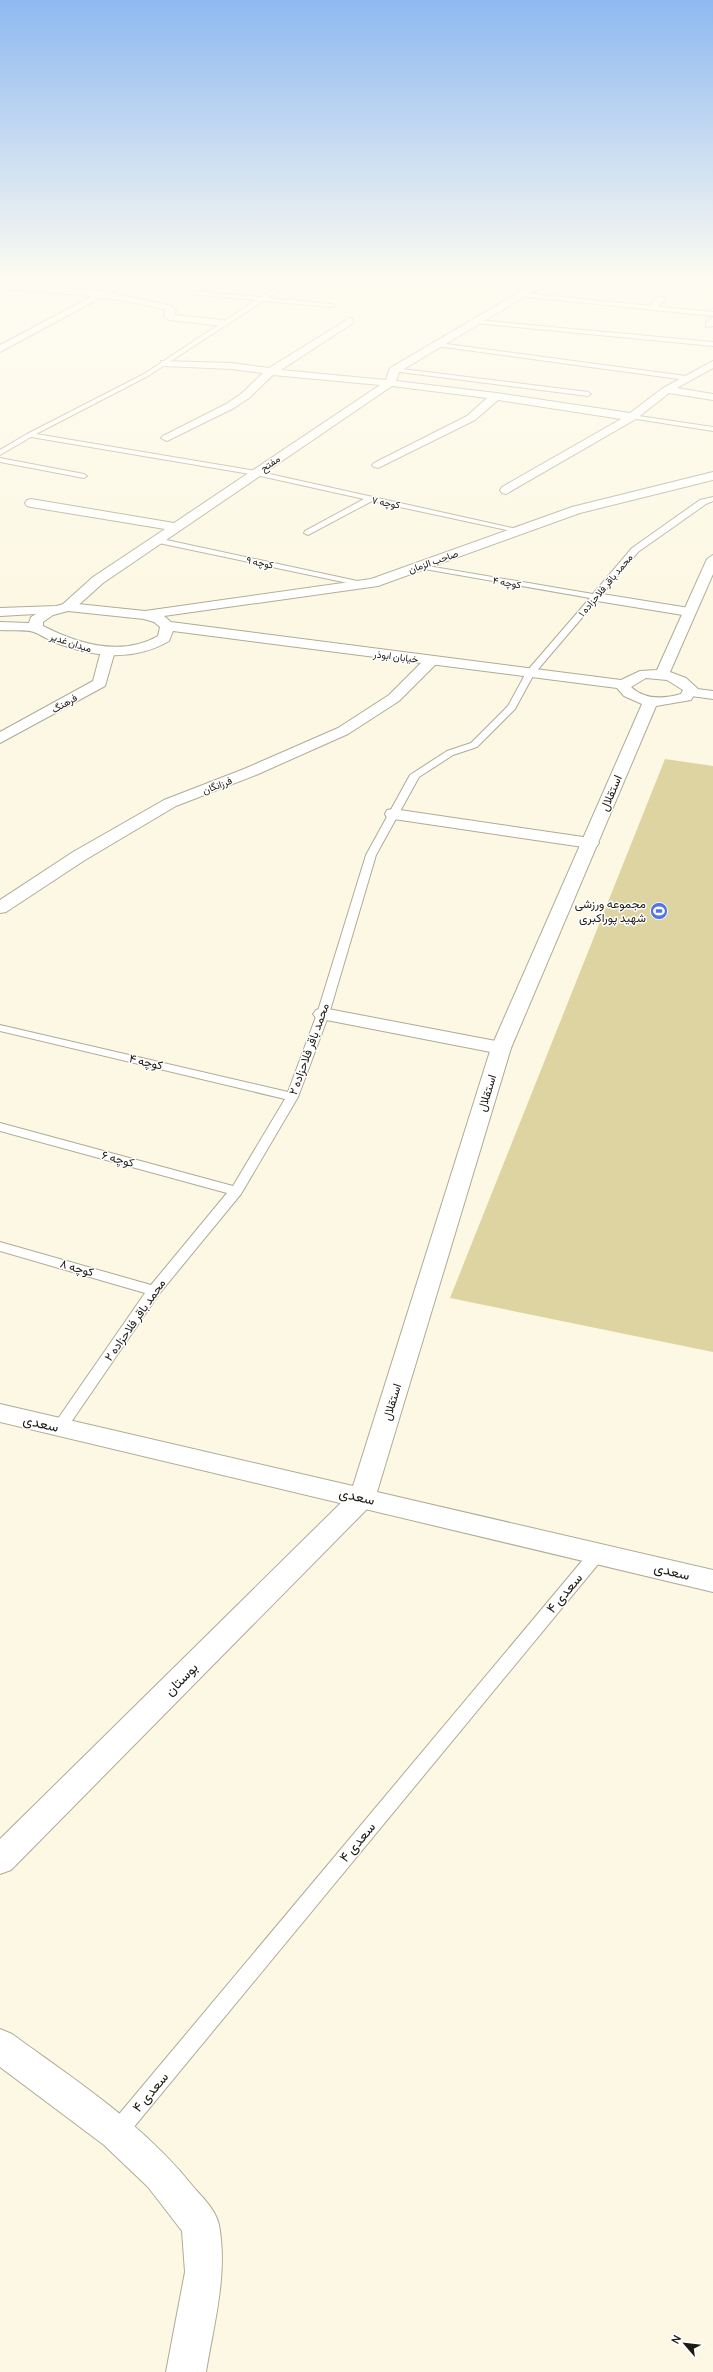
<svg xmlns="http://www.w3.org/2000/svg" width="713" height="2372" font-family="Manrope,Vazirmatn,sans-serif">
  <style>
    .green { fill: #ded4a2 }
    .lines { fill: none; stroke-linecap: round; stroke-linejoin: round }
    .service-casing { stroke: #afab97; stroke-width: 2 }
    .minor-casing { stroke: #afab97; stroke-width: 2 }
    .tertiary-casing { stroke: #afab97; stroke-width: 2 }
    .service { fill: #fff; fill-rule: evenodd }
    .minor { fill: #fff; fill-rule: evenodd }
    .tertiary { fill: #fff; fill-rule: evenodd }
    .labels { text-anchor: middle; stroke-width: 3; stroke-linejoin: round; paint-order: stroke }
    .far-street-label { font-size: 10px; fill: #1c1a13; stroke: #fff }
    .street-label { font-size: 12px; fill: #1c1a13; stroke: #fff }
    .poi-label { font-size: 12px; fill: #1c1a13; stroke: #fff; text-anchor: end }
    .near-street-label { font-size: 14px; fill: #1c1a13; stroke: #fff }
  </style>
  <rect width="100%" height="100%" fill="#fcf8e3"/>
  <!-- green -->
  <path class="green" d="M665 759 713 766V1352L450 1298Z"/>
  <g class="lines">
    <defs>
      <g id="service">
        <path d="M16 278H38L125 284 122 286Z"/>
        <path d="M228 278H234L220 288H216V286Z"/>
        <path d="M293 278H299L267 298 332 304 334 307 263 301 148 376 36 434 256 471 517 529H520V533L372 501 308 535 304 533 305 531 364 499 256 475 31 437 0 455V450L27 434 144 374 256 300 188 294 186 291 261 297Z"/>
        <path d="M671 278 713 279V283L674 280Z"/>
        <path d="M521 293 713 312V316L519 296Z"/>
        <path d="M477 320 713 342V346L475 323Z"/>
        <path d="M439 343 686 376 689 378 686 380 437 346Z"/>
        <path d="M394 368 588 392 591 394 588 396 392 371Z"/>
        <path d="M632 415 713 427V431L630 418Z"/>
        <path d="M0 458 84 474 87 476 84 478 0 462Z"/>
        <path d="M713 497V501L706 504 638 552 534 674 515 709 477 747 453 755 419 777 376 855 329 1014 298 1097 241 1194 159 1294 65 1431H55L52 1427 55 1423 145 1293 0 1251V1242L151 1285 227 1193 0 1131V1123L233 1186 285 1099 0 1031V1025L288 1092 317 1014 366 855 410 775 447 751 471 743 508 706 527 671 590 598 419 568H416V564L593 594 632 548 700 500Z"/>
        <path d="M157 538 362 582 366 584 362 586 154 542 153 540Z"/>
        <path d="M598 1547 604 1549 606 1553 604 1557 124 2139 117 2143 110 2139 106 2132 110 2125 592 1549Z"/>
      </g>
      <g id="minor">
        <path d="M508 278H561L524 297 399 372 396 381 496 393 630 413 663 388 713 361V368L677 388 713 394V400L669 393 636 419 506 494 502 493 500 490 502 487 621 419 498 400 475 420 378 468 374 467 372 465 374 463 467 416 487 398 392 386 103 583 73 610H63L61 607 63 604 93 577 165 529 31 507 27 506 25 503 27 500 31 499 174 523 380 385 273 375 249 398 234 408 167 441 161 438 163 436 226 404 241 394 263 373 231 369 165 366 161 365V361L231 363 269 368 350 318 353 319V323L281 370 386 380 390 368 518 293 540 283 512 281Z"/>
        <path d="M653 278H661L658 286H652Z"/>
        <path d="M0 283 107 292 172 306 176 311 174 315 223 320 228 323 223 326 169 320 164 317 166 310C111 295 56 293 0 289Z"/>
        <path d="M658 296 666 298 656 310H650L648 308Z"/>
        <path d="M713 317V326L706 327V323Z"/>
        <path d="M596 593 689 608 696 612 689 616 591 600 589 597Z"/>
        <path d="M108 647 115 651 105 686 0 743V732L93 681 101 651Z"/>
        <path d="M432 656 437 657 439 660 437 663 399 701 348 734 256 775 176 806 85 860 6 912 0 913V900L73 852 164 800 244 769 338 728 389 695 427 657Z"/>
        <path d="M689 688 713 691V699L684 695 682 692Z"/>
        <path d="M393 809 590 838 596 839 599 843 596 847 590 848 387 818 385 814 387 810Z"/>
        <path d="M323 1008 501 1042 508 1044 511 1048 508 1052 501 1054 316 1018 313 1014 316 1010Z"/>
        <path d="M362 1488 371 1491 375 1498 371 1505 11 1870 0 1874V1839L353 1491Z"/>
        <path d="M0 2029 12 2034C79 2083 144 2124 196 2190 205 2200 216 2211 219 2225 228 2274 214 2323 206 2372H166L185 2272 182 2231 148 2187 104 2145 0 2067Z"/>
      </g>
      <g id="tertiary">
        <path d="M127 278H137L0 352V345Z"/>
        <path d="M713 472V480L580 513 378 586 164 616 171 622 621 680 640 671 657 670 707 559 713 555V574L670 672 686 678 698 689 691 700 656 706 511 1048 377 1492 713 1570V1592L0 1422V1404L353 1486 491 1048 642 704 624 696 617 688 173 631 169 641C133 662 94 657 56 643 49 640 41 635 34 632 24 629 10 631 0 630V622L29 623 31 617 36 614 0 616V608L56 606 68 603 145 611 371 579 572 507ZM68 611 144 619 154 622 160 627 158 636C121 657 78 644 43 626V622L53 615ZM646 678 667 680 683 690 681 694C663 699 645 700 631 687Z"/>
      </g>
    </defs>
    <!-- service casing -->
    <use href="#service" class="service-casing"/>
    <!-- minor casing -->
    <use href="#minor" class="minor-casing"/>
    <!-- tertiary casing -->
    <use href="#tertiary" class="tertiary-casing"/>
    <!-- service -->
    <use href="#service" class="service"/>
    <!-- minor -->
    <use href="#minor" class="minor"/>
    <!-- tertiary -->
    <use href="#tertiary" class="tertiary"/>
  </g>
  <!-- sky -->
  <linearGradient id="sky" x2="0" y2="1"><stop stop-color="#8eb9f1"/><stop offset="0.46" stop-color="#fefcf2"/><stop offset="1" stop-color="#fefcf2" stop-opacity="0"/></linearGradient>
  <rect width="713" height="610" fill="url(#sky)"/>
  <!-- icons -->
  <defs>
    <symbol id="stadium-disc" viewBox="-11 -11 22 22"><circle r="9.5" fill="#5075e9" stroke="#fff"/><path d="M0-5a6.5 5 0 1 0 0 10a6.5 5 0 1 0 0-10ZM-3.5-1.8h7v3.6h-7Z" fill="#fff"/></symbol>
  </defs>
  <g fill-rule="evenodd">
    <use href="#stadium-disc" x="649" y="901" width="20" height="20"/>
  </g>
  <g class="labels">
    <!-- far-street labels -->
    <g class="far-street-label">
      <text transform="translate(270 463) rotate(-34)" y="4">مفتح</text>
      <text transform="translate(386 502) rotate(11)" y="4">کوچه ۷</text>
      <text transform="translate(433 561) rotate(-19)" y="4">صاحب الزمان</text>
      <text transform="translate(260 562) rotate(12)" y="4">کوچه ۹</text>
      <text transform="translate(507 582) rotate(10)" y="4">کوچه ۴</text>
      <text transform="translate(605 585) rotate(-50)" y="4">محمد باقر فلاحزاده ۱</text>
      <text transform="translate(71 642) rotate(18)" y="4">میدان غدیر</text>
      <text transform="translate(396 656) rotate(7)" y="4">خیابان ابوذر</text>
      <text transform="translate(64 703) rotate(-29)" y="4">فرهنگ</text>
      <text transform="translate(217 785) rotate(-21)" y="4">فرزانگان</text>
    </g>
    <!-- street labels -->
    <g class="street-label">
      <text transform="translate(611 793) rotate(-67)" y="4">استقلال</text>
      <text transform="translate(309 1049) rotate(-70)" y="4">محمد باقر فلاحزاده ۲</text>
      <text transform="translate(146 1062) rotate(13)" y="4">کوچه ۴</text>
      <text transform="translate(487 1093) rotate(-73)" y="4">استقلال</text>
      <text transform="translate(118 1159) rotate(15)" y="4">کوچه ۶</text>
      <text transform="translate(77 1268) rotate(16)" y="4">کوچه ۸</text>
      <text transform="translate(135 1320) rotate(-55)" y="4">محمد باقر فلاحزاده ۲</text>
      <text transform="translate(392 1402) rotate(-73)" y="4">استقلال</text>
    </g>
    <!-- poi labels -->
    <g class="poi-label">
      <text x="646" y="908">مجموعه ورزشی<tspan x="646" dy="14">شهید پوراکبری</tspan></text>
    </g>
    <!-- near-street labels -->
    <g class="near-street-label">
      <text transform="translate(41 1423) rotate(13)" y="5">سعدی</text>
      <text transform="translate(357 1496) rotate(13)" y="5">سعدی</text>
      <text transform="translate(672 1571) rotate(14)" y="5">سعدی</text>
      <text transform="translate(564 1593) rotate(-50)" y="5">سعدی ۴</text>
      <text transform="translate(181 1679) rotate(-45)" y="5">بوستان</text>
      <text transform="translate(357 1842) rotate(-50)" y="5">سعدی ۴</text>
      <text transform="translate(150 2092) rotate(-50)" y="5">سعدی ۴</text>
    </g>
  </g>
  <!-- north arrow -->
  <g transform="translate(685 2344) rotate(298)" stroke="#ffffff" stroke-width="3" paint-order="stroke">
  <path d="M0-3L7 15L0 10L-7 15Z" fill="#1c1a13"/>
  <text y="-6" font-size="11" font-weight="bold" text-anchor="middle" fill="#1c1a13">N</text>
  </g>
</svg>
